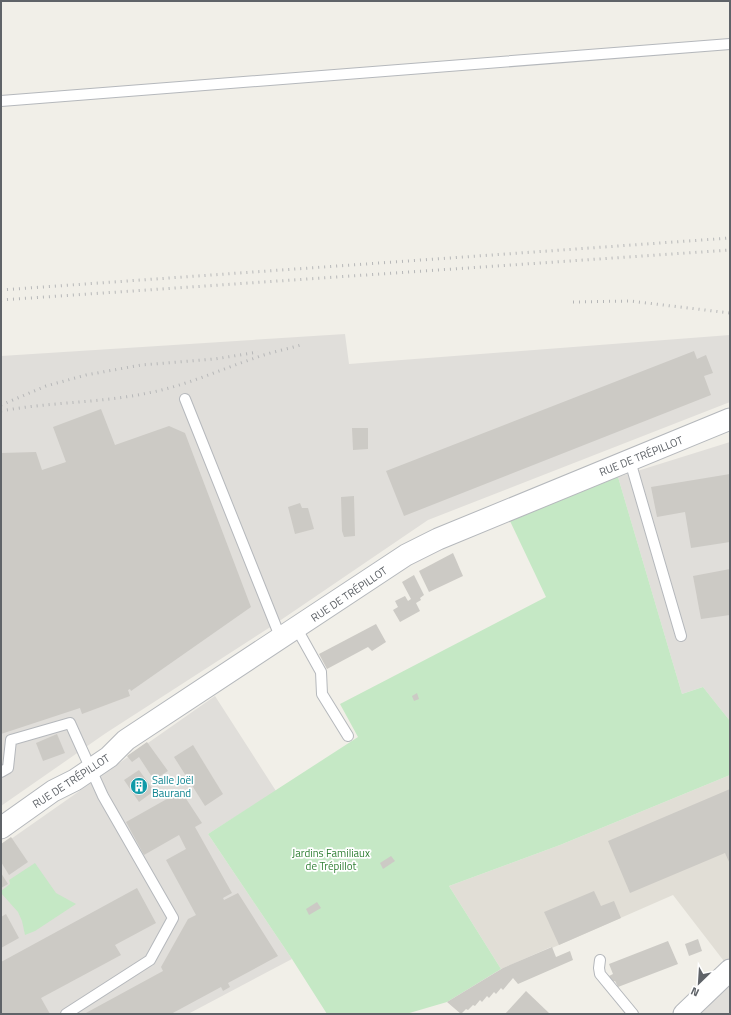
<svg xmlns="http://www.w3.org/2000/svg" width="731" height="1015" font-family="'Titillium Web',sans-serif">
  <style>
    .industrial { fill: #e0deda }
    .education { fill: #e1ded6 }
    .green { fill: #c5e8c5 }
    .building { fill: #cccac5 }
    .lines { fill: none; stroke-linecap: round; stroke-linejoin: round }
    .service-casing { stroke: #b5b8bc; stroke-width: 12 }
    .minor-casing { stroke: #b5b8bc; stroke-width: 23 }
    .service { stroke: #fff; stroke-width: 10 }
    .minor { stroke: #fff; stroke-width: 21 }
    .rail { stroke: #b6b7b8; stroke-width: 3; stroke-dasharray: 1 5; stroke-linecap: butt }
    .labels { text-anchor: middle; stroke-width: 3.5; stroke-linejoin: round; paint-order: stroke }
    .street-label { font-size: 11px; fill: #5f6368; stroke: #fff }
    .culture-label { font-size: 11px; fill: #0d838f; stroke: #fff; text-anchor: start }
    .park-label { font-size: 11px; fill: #348238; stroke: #fff }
  </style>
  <rect width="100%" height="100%" fill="#f1efe8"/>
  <!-- industrial -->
  <g class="industrial">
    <path d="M345 334 349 364 730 335V402L428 520 275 624 106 733 1 806V356Z"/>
    <path d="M730 442V721L703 687 682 694 618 477Z"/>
    <path d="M215 696 276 791 208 834 292 959 188 1014H1V846Z"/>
    <path d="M730 982V1014H695Z"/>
  </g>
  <!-- education -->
  <path class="education" d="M730 775V969L673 895 552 948 551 947 501 969 449 886 560 845Z"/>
  <!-- green -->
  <g class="green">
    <path d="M618 477 682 694 703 687 730 721V775L560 845 449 886 501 969 447 1002 406 1014H327L292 959 208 834 358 737 340 704 546 597 510 521Z"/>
    <path d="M35 863 56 893 76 904 35 931 25 935 22 921 18 912 1 893V891L10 884 9 880Z"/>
  </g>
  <!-- building -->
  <g class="building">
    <path d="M694 351 697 359 706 355 713 373 704 376 711 395 404 516 386 471Z"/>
    <path d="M101 409 115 445 169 426 185 433 251 607 131 691 130 689 128 690 130 696 82 714 80 708 1 734V453L36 452 42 470 66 462 53 427Z"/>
    <path d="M352 428H368V449L353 450Z"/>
    <path d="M730 474V542L691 548 685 512 657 517 651 487Z"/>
    <path d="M354 496 355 536 344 537 342 531 341 497Z"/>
    <path d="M300 503 302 508H308L314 529 295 534 288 507Z"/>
    <path d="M453 553 463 576 429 592 419 571Z"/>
    <path d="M730 569V615L701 619 693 576Z"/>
    <path d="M414 575 424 595 420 598 421 600 416 603 420 611 400 622 393 610 398 607 395 601 405 596 408 601 411 599 402 582Z"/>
    <path d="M376 624 386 642 372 651 368 647 327 669 319 654Z"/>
    <path d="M417 693 419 699 414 701 412 696Z"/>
    <path d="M57 734 65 753 43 761 36 743Z"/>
    <path d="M147 742 168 771 154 780 139 757 132 762 127 756Z"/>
    <path d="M193 745 223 794 205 806 174 757Z"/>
    <path d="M139 770 154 791 139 802 124 780Z"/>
    <path d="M730 789V864L725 853 630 893 608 841Z"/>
    <path d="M181 791 202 823 195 827 232 893 223 898 224 900 238 893 278 956 228 983 230 987 223 991 221 987 171 1014H84L163 971 161 967 188 919 196 915 166 860 186 849 179 835 144 855 126 822Z"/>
    <path d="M11 837 28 862 9 875 1 862V844Z"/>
    <path d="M391 856 395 861 383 869 380 863Z"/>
    <path d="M1 873 8 884 1 888Z"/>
    <path d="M137 888 156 923 115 945 121 955 41 998 50 1014H1V962Z"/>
    <path d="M594 891 601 906 614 901 621 918 559 945 544 912Z"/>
    <path d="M317 902 321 908 309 915 306 909Z"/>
    <path d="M6 914 19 938 1 948V917Z"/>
    <path d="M698 939 702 951 689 956 685 944Z"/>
    <path d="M668 941 678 964 618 987 615 981 612 982 609 976 613 974 609 964Z"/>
    <path d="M552 947 556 957 570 951 573 960 518 984 513 978 503 990 501 988 496 994 494 992 489 998 487 996 482 1002 480 1000 475 1006 473 1005 468 1010 466 1009 461 1014 447 1002 503 968Z"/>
    <path d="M526 991 549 1013 548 1014H505Z"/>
  </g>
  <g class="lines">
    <defs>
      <g id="service">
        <path d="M1 101 730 44"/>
        <path d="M185 399 281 639"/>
        <path d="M630 461 681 636"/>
        <path d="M297 629 321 672 322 694 348 736"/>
        <path d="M1 772 8 768 11 740 70 723 103 796 173 918 150 960 66 1014"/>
        <path d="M600 960 599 968 600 974 633 1014"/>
      </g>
      <g id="minor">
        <path d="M1 828 53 791 75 780 109 757 126 740 406 555 438 539 730 419"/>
        <path d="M684 1014 730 970"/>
      </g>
    </defs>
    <!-- service casing -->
    <use href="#service" class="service-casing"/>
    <!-- minor casing -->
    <use href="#minor" class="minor-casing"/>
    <!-- service -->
    <use href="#service" class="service"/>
    <!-- minor -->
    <use href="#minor" class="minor"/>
    <!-- rail -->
    <g class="rail">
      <path d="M1 290 730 238"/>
      <path d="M1 300 730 250"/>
      <path d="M573 302 630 301 730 313"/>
      <path d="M1 405 46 386 86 375 141 365 215 359 258 352"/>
      <path d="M1 411C50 402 100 403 148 393 185 386 219 370 255 358 271 352 288 349 304 344"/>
    </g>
  </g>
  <!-- icons -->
  <defs>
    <symbol id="building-disc" viewBox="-11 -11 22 22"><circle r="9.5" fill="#0f9aa8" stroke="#fff"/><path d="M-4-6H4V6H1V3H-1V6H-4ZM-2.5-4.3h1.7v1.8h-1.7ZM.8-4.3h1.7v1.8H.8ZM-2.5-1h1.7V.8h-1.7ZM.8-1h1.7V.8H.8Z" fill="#fff"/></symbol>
  </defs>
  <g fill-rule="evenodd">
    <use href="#building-disc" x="129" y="776" width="20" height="20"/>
  </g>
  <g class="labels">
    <!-- street labels -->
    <g class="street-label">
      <text transform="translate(641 456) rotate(-22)" y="4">RUE DE TRÉPILLOT</text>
      <text transform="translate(349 594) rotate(-34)" y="4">RUE DE TRÉPILLOT</text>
      <text transform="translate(71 781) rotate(-33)" y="4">RUE DE TRÉPILLOT</text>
    </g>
    <!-- culture labels -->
    <g class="culture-label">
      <text x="152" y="784">Salle Joël<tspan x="152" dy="13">Baurand</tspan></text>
    </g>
    <!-- park labels -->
    <g class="park-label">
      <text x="331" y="857">Jardins Familiaux<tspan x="331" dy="13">de Trépillot</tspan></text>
    </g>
  </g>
  <!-- border -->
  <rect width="731" height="1015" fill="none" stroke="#5f6368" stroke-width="4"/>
  <!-- north arrow -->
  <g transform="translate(699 983) rotate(205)" stroke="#ffffff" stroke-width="3" paint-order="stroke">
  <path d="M0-3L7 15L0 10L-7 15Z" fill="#5f6368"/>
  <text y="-6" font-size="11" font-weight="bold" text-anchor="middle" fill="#5f6368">N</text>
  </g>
</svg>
